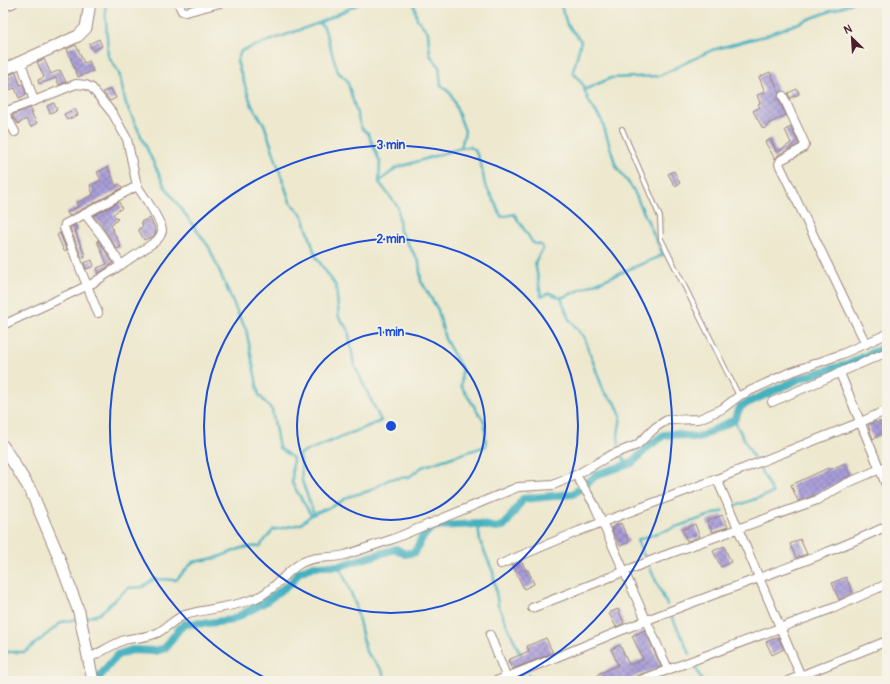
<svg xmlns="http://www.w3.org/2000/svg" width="890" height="684" font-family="Pangolin,sans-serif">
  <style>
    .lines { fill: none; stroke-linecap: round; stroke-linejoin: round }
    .stream { stroke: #44b1c0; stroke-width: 2.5 }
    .canal { stroke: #44b1c0; stroke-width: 8 }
    .building { fill: url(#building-cross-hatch) }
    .service-casing { stroke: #9c847c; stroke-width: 6 }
    .minor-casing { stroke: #9c847c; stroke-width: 10 }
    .secondary-casing { stroke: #9c847c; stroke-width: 13 }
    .service { stroke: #fff; stroke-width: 4 }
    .minor { stroke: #fff; stroke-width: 8 }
    .secondary { stroke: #fff; stroke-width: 11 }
    .ring { fill: none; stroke: #1d4ed8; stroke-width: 2 }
    .centre { fill: #1d4ed8; stroke: #f7f3e8; stroke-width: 2 }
    .ring-label { font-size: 12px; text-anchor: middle; font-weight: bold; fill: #1d4ed8; stroke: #f7f3e8; stroke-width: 3; stroke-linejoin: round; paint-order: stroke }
  </style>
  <defs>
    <pattern id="building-cross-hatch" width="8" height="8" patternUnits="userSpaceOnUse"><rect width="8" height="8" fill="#a89dd8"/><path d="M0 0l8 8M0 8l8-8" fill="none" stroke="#8b7faf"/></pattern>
  </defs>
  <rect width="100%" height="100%" fill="#f7f3e8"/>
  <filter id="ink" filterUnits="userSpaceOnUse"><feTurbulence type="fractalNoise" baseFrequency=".025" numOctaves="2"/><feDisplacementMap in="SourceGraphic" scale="8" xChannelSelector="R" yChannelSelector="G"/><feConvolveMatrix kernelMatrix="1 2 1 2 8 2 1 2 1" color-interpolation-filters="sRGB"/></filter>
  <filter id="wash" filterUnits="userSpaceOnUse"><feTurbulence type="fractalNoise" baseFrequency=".012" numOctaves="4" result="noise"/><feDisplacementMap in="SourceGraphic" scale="16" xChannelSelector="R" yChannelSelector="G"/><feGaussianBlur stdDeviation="0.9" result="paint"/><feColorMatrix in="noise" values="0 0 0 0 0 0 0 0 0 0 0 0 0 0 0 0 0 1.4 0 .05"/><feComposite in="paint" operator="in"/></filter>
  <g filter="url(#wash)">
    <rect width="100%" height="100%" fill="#ede8ce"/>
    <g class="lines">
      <!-- stream -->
      <g class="stream">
        <path d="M560 3 567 24 581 41 573 72 583 85 588 100 602 121 616 166 633 189 663 255 561 298"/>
        <path d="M319 23 324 27 338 72 347 80 360 124 362 129 368 133 380 162 379 182"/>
        <path d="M584 90 611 78 659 76 712 50 764 36 852 3"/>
        <path d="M461 148 470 147 475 150 481 164 485 185 496 204 501 217 514 214 533 243 541 245 543 249 535 262 541 296 550 293 561 298 569 319 584 337 604 392 616 404 621 416 618 436 619 445"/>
        <path d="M734 420 754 458"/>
        <path d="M621 454 627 465"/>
        <path d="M735 506 773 493 760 469"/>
        <path d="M314 514 302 481 301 461 299 454 381 421 354 364 348 329 339 318 336 286 316 257 303 216 290 202 264 124 252 106 237 62 241 51 319 23 361 3"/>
        <path d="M311 515 333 506 350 496 369 491 390 479 409 477 422 467 486 446 485 423 461 386 462 369 445 339 438 310 421 281 419 262 400 231 398 207 379 182 396 168 461 148 465 131 451 94 441 85 439 66 430 55 428 32 417 19 414 3"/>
        <path d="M478 524 480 541 493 572 498 605 518 649 523 657"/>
        <path d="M644 556 637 540 723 511"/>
        <path d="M340 566 355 603 366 652 381 669 387 681"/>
        <path d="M650 568 667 605"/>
        <path d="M672 617 690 654"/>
        <path d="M84 618 99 614 128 588 143 587 154 579 176 580 193 562 216 558 242 548 260 546 273 530 301 524 311 515 292 483 293 458 279 448 272 410 259 395 246 329 238 314 209 247 165 187 126 104 119 73 108 55 105 3"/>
        <path d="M3 652H25L62 622 77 619"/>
        <path d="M695 666 702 681"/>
        <path d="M529 675 530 681"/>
      </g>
      <!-- canal -->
      <g class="canal">
        <path d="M588 482 598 474 632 463 649 446 664 435 675 434 698 438 734 420 741 406 801 378 852 363 869 354 887 347"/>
        <path d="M96 681 117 655 132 650 156 651 165 648 179 629 185 624 208 623 232 620 265 602 291 583 299 572 314 566H340L396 549 405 554 415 552 422 538 430 529 436 526 478 524 496 528 505 525 523 499 573 494 578 490"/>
      </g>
    </g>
    <g id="blocks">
      <!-- building -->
      <g class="building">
        <path d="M99 39 102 46 93 51 89 44Z"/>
        <path d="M76 45 84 63 89 61 93 71 78 77 67 49Z"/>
        <path d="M44 59 51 74 60 70 66 82 59 85 56 78 39 84 38 80 44 77 37 62Z"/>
        <path d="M16 72 20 85 23 84 26 95 19 98 15 88 3 92V83L11 80 9 75Z"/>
        <path d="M770 72 779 92 778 98 786 115 768 124 769 125 763 129 753 111 760 107 758 104 760 103 757 95 765 92 759 77Z"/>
        <path d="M111 89 116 98 110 101 103 92Z"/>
        <path d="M797 89 799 94 790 98 788 93Z"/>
        <path d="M54 103 57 110 50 113 47 106Z"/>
        <path d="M30 108 33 113H31L37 123 31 127 26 119 18 124 12 115Z"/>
        <path d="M75 109 78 115 67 120 64 114Z"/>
        <path d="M791 127 799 144 778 155 775 159 765 142 771 139 776 152H778L791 143 785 130Z"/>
        <path d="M108 167 116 186 120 184 122 188 69 216 67 212 78 207 76 203 93 195 90 185 101 180 97 172Z"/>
        <path d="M674 171 680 183 675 186 668 174Z"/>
        <path d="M119 202 122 208 113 214 118 219 111 226 121 247 117 249 102 226 93 216Z"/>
        <path d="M150 218 156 231 154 236 144 240 138 229 143 227 141 222Z"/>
        <path d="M75 225 78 230 75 231 85 256 82 258 70 228Z"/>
        <path d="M60 233 67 250 64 251 57 235Z"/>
        <path d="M98 240 113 263 99 273 97 268 107 264 97 241Z"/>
        <path d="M92 260 94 266 86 269 84 263Z"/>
        <path d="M875 421 876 423 880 421 885 433 873 439 868 425Z"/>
        <path d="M845 463 851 476 815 495 798 501 791 485 828 468 829 470Z"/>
        <path d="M722 515 728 527 712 532 707 521Z"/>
        <path d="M621 523 629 542 620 546 611 528Z"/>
        <path d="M695 524 700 537 687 541 682 530Z"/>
        <path d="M800 539 807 554 796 558 790 544Z"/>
        <path d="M724 546 731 562 721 567 713 551Z"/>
        <path d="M522 562 526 571 528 570 534 584 524 589 513 566Z"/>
        <path d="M846 577 853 593 839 600 832 583Z"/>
        <path d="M618 609 624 623 616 627 609 613Z"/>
        <path d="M645 630 661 667 636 676 629 681H601L598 674 618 665 611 649 620 645 629 665 643 659 632 636Z"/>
        <path d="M778 637 784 649 772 655 766 642Z"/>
        <path d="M546 638 553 653 512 669 508 660 529 651 527 646Z"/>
      </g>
    </g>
  </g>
  <g filter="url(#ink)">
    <use href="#blocks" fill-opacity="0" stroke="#9c847c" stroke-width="1"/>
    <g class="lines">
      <defs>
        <path id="service" d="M622 129 660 217 661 239 739 396"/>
        <g id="minor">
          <path d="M178 3 182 11 186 12 220 3"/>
          <path d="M3 7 14 3"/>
          <path d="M783 96 805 144 803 148 781 160 779 164 866 344"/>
          <path d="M3 110 15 132"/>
          <path d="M4 112 34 101"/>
          <path d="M85 214 65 224 64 228 98 313"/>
          <path d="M121 265 156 241C159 238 162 234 162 230 161 220 143 195 137 186"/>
          <path d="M3 325 93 283 121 265 102 236 85 214 137 186 127 139 113 114 92 88 86 85 76 84 34 101 21 62"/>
          <path d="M840 373 887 487"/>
          <path d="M772 402 887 352"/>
          <path d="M576 475 594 504 668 669"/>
          <path d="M717 479 861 422 887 410"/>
          <path d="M501 564 579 531 717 479 803 681"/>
          <path d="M532 608 663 556 817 500 845 484 887 466"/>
          <path d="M490 635 508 681"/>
          <path d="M89 658C101 652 112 645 124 640 135 637 147 638 157 633 167 628 174 619 185 615 208 608 233 608 256 598 274 591 284 573 301 563 316 555 329 559 345 555L393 539 518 487 553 485 576 475 611 455 637 445 656 427 667 420 699 419 722 409 739 396 786 374 842 354 887 334"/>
          <path d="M496 681C556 659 614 632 673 610 745 582 818 559 887 526"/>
          <path d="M638 681 836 607 887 584"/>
          <path d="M788 681 887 641"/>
        </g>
        <g id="secondary">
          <path d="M3 70 78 36 86 28 90 3"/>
          <path d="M3 446 31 491 56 550 79 612 93 681"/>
        </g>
      </defs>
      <!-- service casing -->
      <use href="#service" class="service-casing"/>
      <!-- minor casing -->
      <use href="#minor" class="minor-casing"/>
      <!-- secondary casing -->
      <use href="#secondary" class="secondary-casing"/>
      <!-- service -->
      <use href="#service" class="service"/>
      <!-- minor -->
      <use href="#minor" class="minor"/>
      <!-- secondary -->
      <use href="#secondary" class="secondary"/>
    </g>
  </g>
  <!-- distance rings -->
  <g class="ring">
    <circle cx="391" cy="426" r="94"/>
    <circle cx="391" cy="426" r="187"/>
    <path d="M272 681A281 281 0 1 1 510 681"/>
  </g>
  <circle cx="391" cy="426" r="6" class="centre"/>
  <g class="ring-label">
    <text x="391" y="149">3 min</text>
    <text x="391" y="243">2 min</text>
    <text x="391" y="336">1 min</text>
  </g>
  <!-- margin -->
  <rect width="890" height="684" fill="none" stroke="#f7f3e8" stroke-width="16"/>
  <!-- north arrow -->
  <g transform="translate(852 38) rotate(335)" stroke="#f7f3e8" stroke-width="3" paint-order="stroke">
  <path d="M0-3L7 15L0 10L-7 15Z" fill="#4a1f2b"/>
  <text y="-6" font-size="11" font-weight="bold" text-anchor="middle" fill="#4a1f2b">N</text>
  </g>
</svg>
